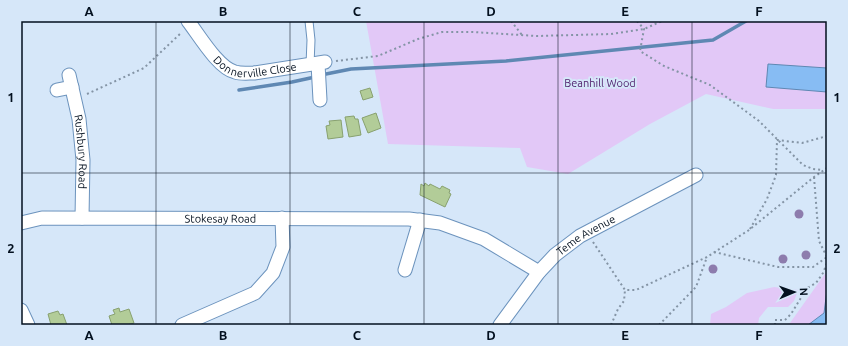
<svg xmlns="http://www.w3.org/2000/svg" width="848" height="346" font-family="Ubuntu,sans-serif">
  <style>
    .green { fill: #e2c8f7 }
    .water { fill: #87bcf3; stroke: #5f88b3 }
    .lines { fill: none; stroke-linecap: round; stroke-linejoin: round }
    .stream { stroke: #5f88b3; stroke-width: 3.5 }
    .building { fill: #b2cc98; stroke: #88a16f }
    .service-casing { stroke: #6c93bd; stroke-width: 9 }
    .minor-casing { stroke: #6c93bd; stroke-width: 15 }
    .path { stroke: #8494a5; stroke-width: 2; stroke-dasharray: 2 3; stroke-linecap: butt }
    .service { stroke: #fff; stroke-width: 7 }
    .minor { stroke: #fff; stroke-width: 13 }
    .tree { fill: #8d7cad }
    .grid { fill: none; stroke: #03101f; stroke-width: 1; stroke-opacity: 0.55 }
    .labels { text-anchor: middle; stroke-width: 4; stroke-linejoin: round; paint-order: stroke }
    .street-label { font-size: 11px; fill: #03101f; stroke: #d6e7f9 }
    .park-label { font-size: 11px; fill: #52246f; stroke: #d6e7f9 }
    .neatline { fill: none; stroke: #03101f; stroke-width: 1.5 }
    .grid-label { font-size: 13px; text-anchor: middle; font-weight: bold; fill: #03101f }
  </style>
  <rect width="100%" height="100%" fill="#d6e7f9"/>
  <!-- green -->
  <g class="green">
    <path d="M366 21H827V109H773L706 94 650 124 568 174 527 167 520 148 388 144Z"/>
    <path d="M827 271V290L824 313 808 325H785L790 323Z"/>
    <path d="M774 287 798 290 794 301 788 307H768L759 318 758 325H710L711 314 726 307 747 293Z"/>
  </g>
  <!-- water -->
  <g class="water">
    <path d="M768 64 827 68V92L766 87Z"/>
    <path d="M827 290V325H808L824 313Z"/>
  </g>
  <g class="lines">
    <!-- stream -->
    <g class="stream">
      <path d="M321 75 351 69 506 61 713 40 746 21"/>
      <path d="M239 90 292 82 315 77"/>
    </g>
  </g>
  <!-- building -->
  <g class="building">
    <path d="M370 88 373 97 363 100 360 91Z"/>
    <path d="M376 113 381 128 368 133 362 118Z"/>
    <path d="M354 116 355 119H358L361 135 349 137 345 117Z"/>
    <path d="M341 120 343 137 328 139 326 126 330 125 329 121Z"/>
    <path d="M425 183 429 186 430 184 440 189 442 186 450 190 449 193 451 194 445 207 420 195 421 184 424 186Z"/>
    <path d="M119 308 120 312 129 309 134 323 127 325H112L109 316 115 314 113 310Z"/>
    <path d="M58 311 60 315 63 314 67 325H51L48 314Z"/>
  </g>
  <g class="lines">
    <defs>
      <path id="service" d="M309 21 311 40 310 65"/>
      <g id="minor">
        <path id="s1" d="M188 21C199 35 218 68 235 72 241 74 248 73 254 73L325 62"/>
        <path d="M318 64 320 100"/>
        <path id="s2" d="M69 75 79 119 83 160 82 218"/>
        <path d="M57 90 72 87"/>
        <path id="s3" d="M21 223 42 218 409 219 440 223 484 239 539 272"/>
        <path d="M405 270 420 220"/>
        <path d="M21 310 28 325"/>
        <path d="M182 325 255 293 273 273 283 247 282 218"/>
        <path id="s4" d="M500 325 539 272 555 255 580 236 696 175"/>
      </g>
    </defs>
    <!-- service casing -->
    <use href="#service" class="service-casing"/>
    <!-- minor casing -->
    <use href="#minor" class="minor-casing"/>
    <!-- path -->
    <g class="path">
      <path d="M511 21 522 35"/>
      <path d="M637 21 644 29 640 51 664 66 710 85 759 121 803 165 813 169 822 170"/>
      <path d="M336 61 378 56 418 39 442 32H473L537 36 611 34 644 29 662 21"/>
      <path d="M87 94 144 68 181 33"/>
      <path d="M814 177 819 241 827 257"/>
      <path d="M750 229 767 199 776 175 777 140 802 143 827 136"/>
      <path d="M593 242 625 290H636L707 257 749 230 814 177 827 168"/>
      <path d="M714 252 778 267H813L827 257"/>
      <path d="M611 325 618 309 624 301 625 290"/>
      <path d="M659 325 696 287 707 257"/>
      <path d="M775 325V320H785L791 314 807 288 816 283 823 273 827 263"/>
    </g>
    <!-- service -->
    <use href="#service" class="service"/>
    <!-- minor -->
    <use href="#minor" class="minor"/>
  </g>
  <!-- trees -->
  <g class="tree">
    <circle cx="799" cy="214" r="4.5"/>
    <circle cx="806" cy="255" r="4.5"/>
    <circle cx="783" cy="259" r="4.5"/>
    <circle cx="713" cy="269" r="4.5"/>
  </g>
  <!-- grid -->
  <path class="grid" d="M156 21V325M290 21V325M424 21V325M558 21V325M692 21V325M21 173H827"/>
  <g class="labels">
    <!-- street labels -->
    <g class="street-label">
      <text dy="4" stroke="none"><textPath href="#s1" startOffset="89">Donnerville Close</textPath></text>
      <text dy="4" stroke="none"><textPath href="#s2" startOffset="78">Rushbury Road</textPath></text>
      <text dy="4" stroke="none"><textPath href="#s3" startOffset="200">Stokesay Road</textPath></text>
      <text dy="4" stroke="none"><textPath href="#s4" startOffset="126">Teme Avenue</textPath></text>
    </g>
    <!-- park labels -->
    <g class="park-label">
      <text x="600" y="87">Beanhill Wood</text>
    </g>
  </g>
  <!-- border -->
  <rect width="848" height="346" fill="none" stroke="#d6e7f9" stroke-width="44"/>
  <!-- north arrow -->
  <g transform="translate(794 292) rotate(88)" stroke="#d6e7f9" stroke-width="3" paint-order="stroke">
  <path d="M0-3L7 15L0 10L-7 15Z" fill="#03101f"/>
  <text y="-6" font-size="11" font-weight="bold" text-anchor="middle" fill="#03101f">N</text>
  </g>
  <rect x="22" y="22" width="804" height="302" class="neatline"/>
  <g class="grid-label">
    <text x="89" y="16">A</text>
    <text x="223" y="16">B</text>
    <text x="357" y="16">C</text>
    <text x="491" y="16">D</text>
    <text x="625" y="16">E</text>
    <text x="759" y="16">F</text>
    <text x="11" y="102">1</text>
    <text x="837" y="102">1</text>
    <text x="11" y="253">2</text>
    <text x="837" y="253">2</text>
    <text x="89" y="340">A</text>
    <text x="223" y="340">B</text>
    <text x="357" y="340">C</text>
    <text x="491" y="340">D</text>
    <text x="625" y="340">E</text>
    <text x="759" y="340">F</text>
  </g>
</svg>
